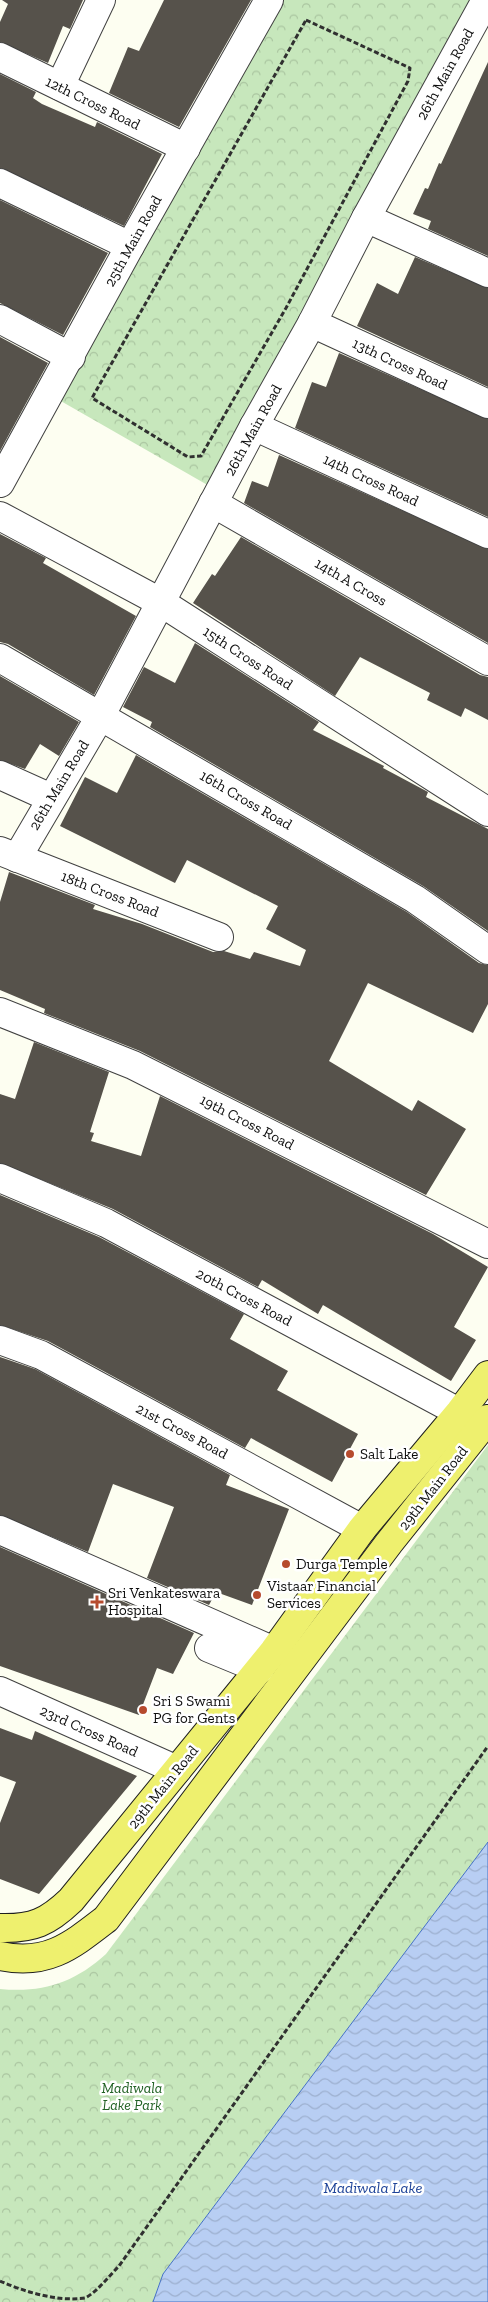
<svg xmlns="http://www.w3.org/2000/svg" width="488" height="2302" font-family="'Zilla Slab',serif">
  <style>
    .park { fill: url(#park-crowns) }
    .water { fill: url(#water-waves); stroke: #4370c5 }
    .building { fill: #56524b }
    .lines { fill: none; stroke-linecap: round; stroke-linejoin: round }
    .minor-casing { stroke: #414141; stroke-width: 30 }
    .major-casing { stroke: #1f1f1f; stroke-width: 30 }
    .path { stroke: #303030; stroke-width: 3; stroke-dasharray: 5 2.5; stroke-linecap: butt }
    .minor { stroke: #fff; stroke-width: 28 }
    .major { stroke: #eef06e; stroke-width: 28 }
    .poi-dot { fill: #b64b2e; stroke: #fff; stroke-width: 2 }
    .labels { text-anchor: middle; stroke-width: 5; stroke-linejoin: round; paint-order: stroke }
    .street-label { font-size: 15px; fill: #0e0e0e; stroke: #fff }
    .poi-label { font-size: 15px; fill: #0e0e0e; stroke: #fff; text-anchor: start }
    .park-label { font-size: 15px; font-style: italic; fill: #226225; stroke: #fff }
    .water-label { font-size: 16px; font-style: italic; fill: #1f4499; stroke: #fff }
  </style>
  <defs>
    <pattern id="park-crowns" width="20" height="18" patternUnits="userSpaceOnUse" patternTransform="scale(1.25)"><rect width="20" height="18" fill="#c7e7bc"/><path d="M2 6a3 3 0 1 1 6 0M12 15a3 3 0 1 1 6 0" fill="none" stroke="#aac5a0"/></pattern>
    <pattern id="water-waves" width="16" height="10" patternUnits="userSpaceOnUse" patternTransform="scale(1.25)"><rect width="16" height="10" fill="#b8cef3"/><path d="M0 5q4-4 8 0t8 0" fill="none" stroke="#9db0cf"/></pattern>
  </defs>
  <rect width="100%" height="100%" fill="#fdfef1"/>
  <!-- park -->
  <g class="park">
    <path d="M278 0H479L211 487 59 400Z"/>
    <path d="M488 1445V1842L163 2274 153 2302H0V1989C43 1993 74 1983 106 1954Z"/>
  </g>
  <!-- water -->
  <path class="water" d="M488 1842V2302H153L163 2274Z"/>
  <!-- building -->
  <g class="building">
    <path d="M2 0H83L70 29 63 26 48 63 0 42V22L8 4Z"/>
    <path d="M164 0H251L179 127 109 93 128 47 139 51Z"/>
    <path d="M488 62V256L428 229 431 221 413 214 425 188 428 189 439 163 441 164Z"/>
    <path d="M0 74 36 92 33 98 42 104 95 127 97 122 162 154 124 226 0 168Z"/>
    <path d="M0 200 108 253 63 335 0 303Z"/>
    <path d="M415 257 488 288V387L357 326 377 283 398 294Z"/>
    <path d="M0 337 48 363 0 451Z"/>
    <path d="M339 353 488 419V517L295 428 312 382 326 387Z"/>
    <path d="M279 455 488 549V643L244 503 252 481 268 487Z"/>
    <path d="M0 534 46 558 43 563 136 616 94 695 8 644 0 642Z"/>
    <path d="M241 537 480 675 488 677V720L465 708 461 717 427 700 430 693 360 657 335 696 193 603 212 574 215 576Z"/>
    <path d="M195 643 319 722 313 730 384 766 383 768 428 792 426 797 488 829V931L423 886 150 727 152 722 123 707 144 667 175 683Z"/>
    <path d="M0 676 79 722 59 756 40 744 25 769 0 760Z"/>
    <path d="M136 755 407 912 479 963 488 965V1004L473 1033 368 983 329 1061 412 1111 418 1100 466 1129 426 1195 140 1051 44 1013 45 1009 0 990V902L9 872 95 905 93 909 142 924 213 952 224 951 250 959 254 952 300 966 306 950 266 929 278 906 187 860 175 883 60 826 85 777 117 793Z"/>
    <path d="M34 1042 109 1072 90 1132 94 1133 91 1141 141 1156 160 1096 433 1234 488 1267 454 1327 476 1340 451 1381 323 1305 318 1314 262 1280 258 1287 113 1209 0 1163V1094L15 1099Z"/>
    <path d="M0 1195 99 1237 244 1314 230 1339 288 1371 277 1390 358 1434 332 1482 251 1438 245 1448 48 1341 0 1325Z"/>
    <path d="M0 1357 35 1369 230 1475 226 1485 289 1509 252 1605 216 1592 209 1605 147 1578 174 1507 113 1484 88 1552 0 1515Z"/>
    <path d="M0 1547 194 1633 173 1674 157 1668 139 1715 0 1666Z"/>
    <path d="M0 1728 32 1740 35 1731 137 1776 39 1894 0 1879V1823L16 1782 0 1776Z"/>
  </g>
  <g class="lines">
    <defs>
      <g id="minor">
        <path d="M0 57 186 148"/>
        <path d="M60 86 101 0"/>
        <path d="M0 183 130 246"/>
        <path d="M366 218 488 273"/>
        <path d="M0 319 71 357"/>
        <path d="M312 323 488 404"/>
        <path d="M254 426 488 534"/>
        <path d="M0 483 130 246 269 0"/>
        <path d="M213 503 488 661"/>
        <path d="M0 516 162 603 488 812"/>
        <path d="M0 658 415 899 488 950"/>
        <path d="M0 775 51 798"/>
        <path d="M0 851 219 937"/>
        <path d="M17 858 101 715 254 426 312 323 366 218 486 0"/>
        <path d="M0 1012 133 1065 488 1244"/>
        <path d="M0 1178 106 1223 479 1423"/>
        <path d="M0 1340 41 1355 362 1529"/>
        <path d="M0 1530 274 1651"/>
        <path d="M209 1648 260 1669"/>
        <path d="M0 1691 177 1770"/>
      </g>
      <g id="major">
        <path d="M0 1928C33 1929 48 1922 71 1900L274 1651 362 1529 460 1412 488 1375"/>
        <path d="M0 1956C47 1966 71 1946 106 1919L389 1543 488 1419"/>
      </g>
    </defs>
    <!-- minor casing -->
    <use href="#minor" class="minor-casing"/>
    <!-- major casing -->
    <use href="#major" class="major-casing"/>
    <!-- path -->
    <g class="path">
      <path d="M306 20 410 68 408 81 286 308 201 456 188 457 92 398Z"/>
      <path d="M0 2281C25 2292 58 2302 85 2298 97 2292 109 2276 119 2266L488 1746"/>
    </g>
    <!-- minor -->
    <use href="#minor" class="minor"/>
    <!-- major -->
    <use href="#major" class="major"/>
  </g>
  <!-- markers -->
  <g class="poi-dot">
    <circle cx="350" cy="1454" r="5"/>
    <circle cx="286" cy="1564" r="5"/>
    <circle cx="257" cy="1595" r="5"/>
    <path d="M94.5 1594.5h5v5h5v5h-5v5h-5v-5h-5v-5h5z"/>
    <circle cx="143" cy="1710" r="5"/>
  </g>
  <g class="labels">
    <!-- street labels -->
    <g class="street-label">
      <text transform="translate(445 74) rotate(-61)" y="5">26th Main Road</text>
      <text transform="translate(93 103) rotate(26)" y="5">12th Cross Road</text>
      <text transform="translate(133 241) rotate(-61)" y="5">25th Main Road</text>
      <text transform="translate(400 364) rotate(25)" y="5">13th Cross Road</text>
      <text transform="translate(253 430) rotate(-61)" y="5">26th Main Road</text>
      <text transform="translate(371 480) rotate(25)" y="5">14th Cross Road</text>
      <text transform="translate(351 582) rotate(30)" y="5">14th A Cross</text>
      <text transform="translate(248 658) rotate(33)" y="5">15th Cross Road</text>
      <text transform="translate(59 785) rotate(-59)" y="5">26th Main Road</text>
      <text transform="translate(246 800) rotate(30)" y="5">16th Cross Road</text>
      <text transform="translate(110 894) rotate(21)" y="5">18th Cross Road</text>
      <text transform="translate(247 1122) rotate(27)" y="5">19th Cross Road</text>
      <text transform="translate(244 1297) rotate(28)" y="5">20th Cross Road</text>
      <text transform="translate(182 1431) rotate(28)" y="5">21st Cross Road</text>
      <text transform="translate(433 1488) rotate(-52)" y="5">29th Main Road</text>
      <text transform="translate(89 1731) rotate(24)" y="5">23rd Cross Road</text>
      <text transform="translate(163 1787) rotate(-51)" y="5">29th Main Road</text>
    </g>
    <!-- poi labels -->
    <g class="poi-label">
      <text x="360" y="1459">Salt Lake</text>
      <text x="296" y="1569">Durga Temple</text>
      <text x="267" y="1591">Vistaar Financial<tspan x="267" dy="17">Services</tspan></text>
      <text x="108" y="1598">Sri Venkateswara<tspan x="108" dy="17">Hospital</tspan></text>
      <text x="153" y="1706">Sri S Swami<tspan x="153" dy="17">PG for Gents</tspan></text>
    </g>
    <!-- park labels -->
    <g class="park-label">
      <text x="132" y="2093">Madiwala<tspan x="132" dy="17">Lake Park</tspan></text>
    </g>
    <!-- water labels -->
    <g class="water-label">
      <text x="373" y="2193">Madiwala Lake</text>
    </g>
  </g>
</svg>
